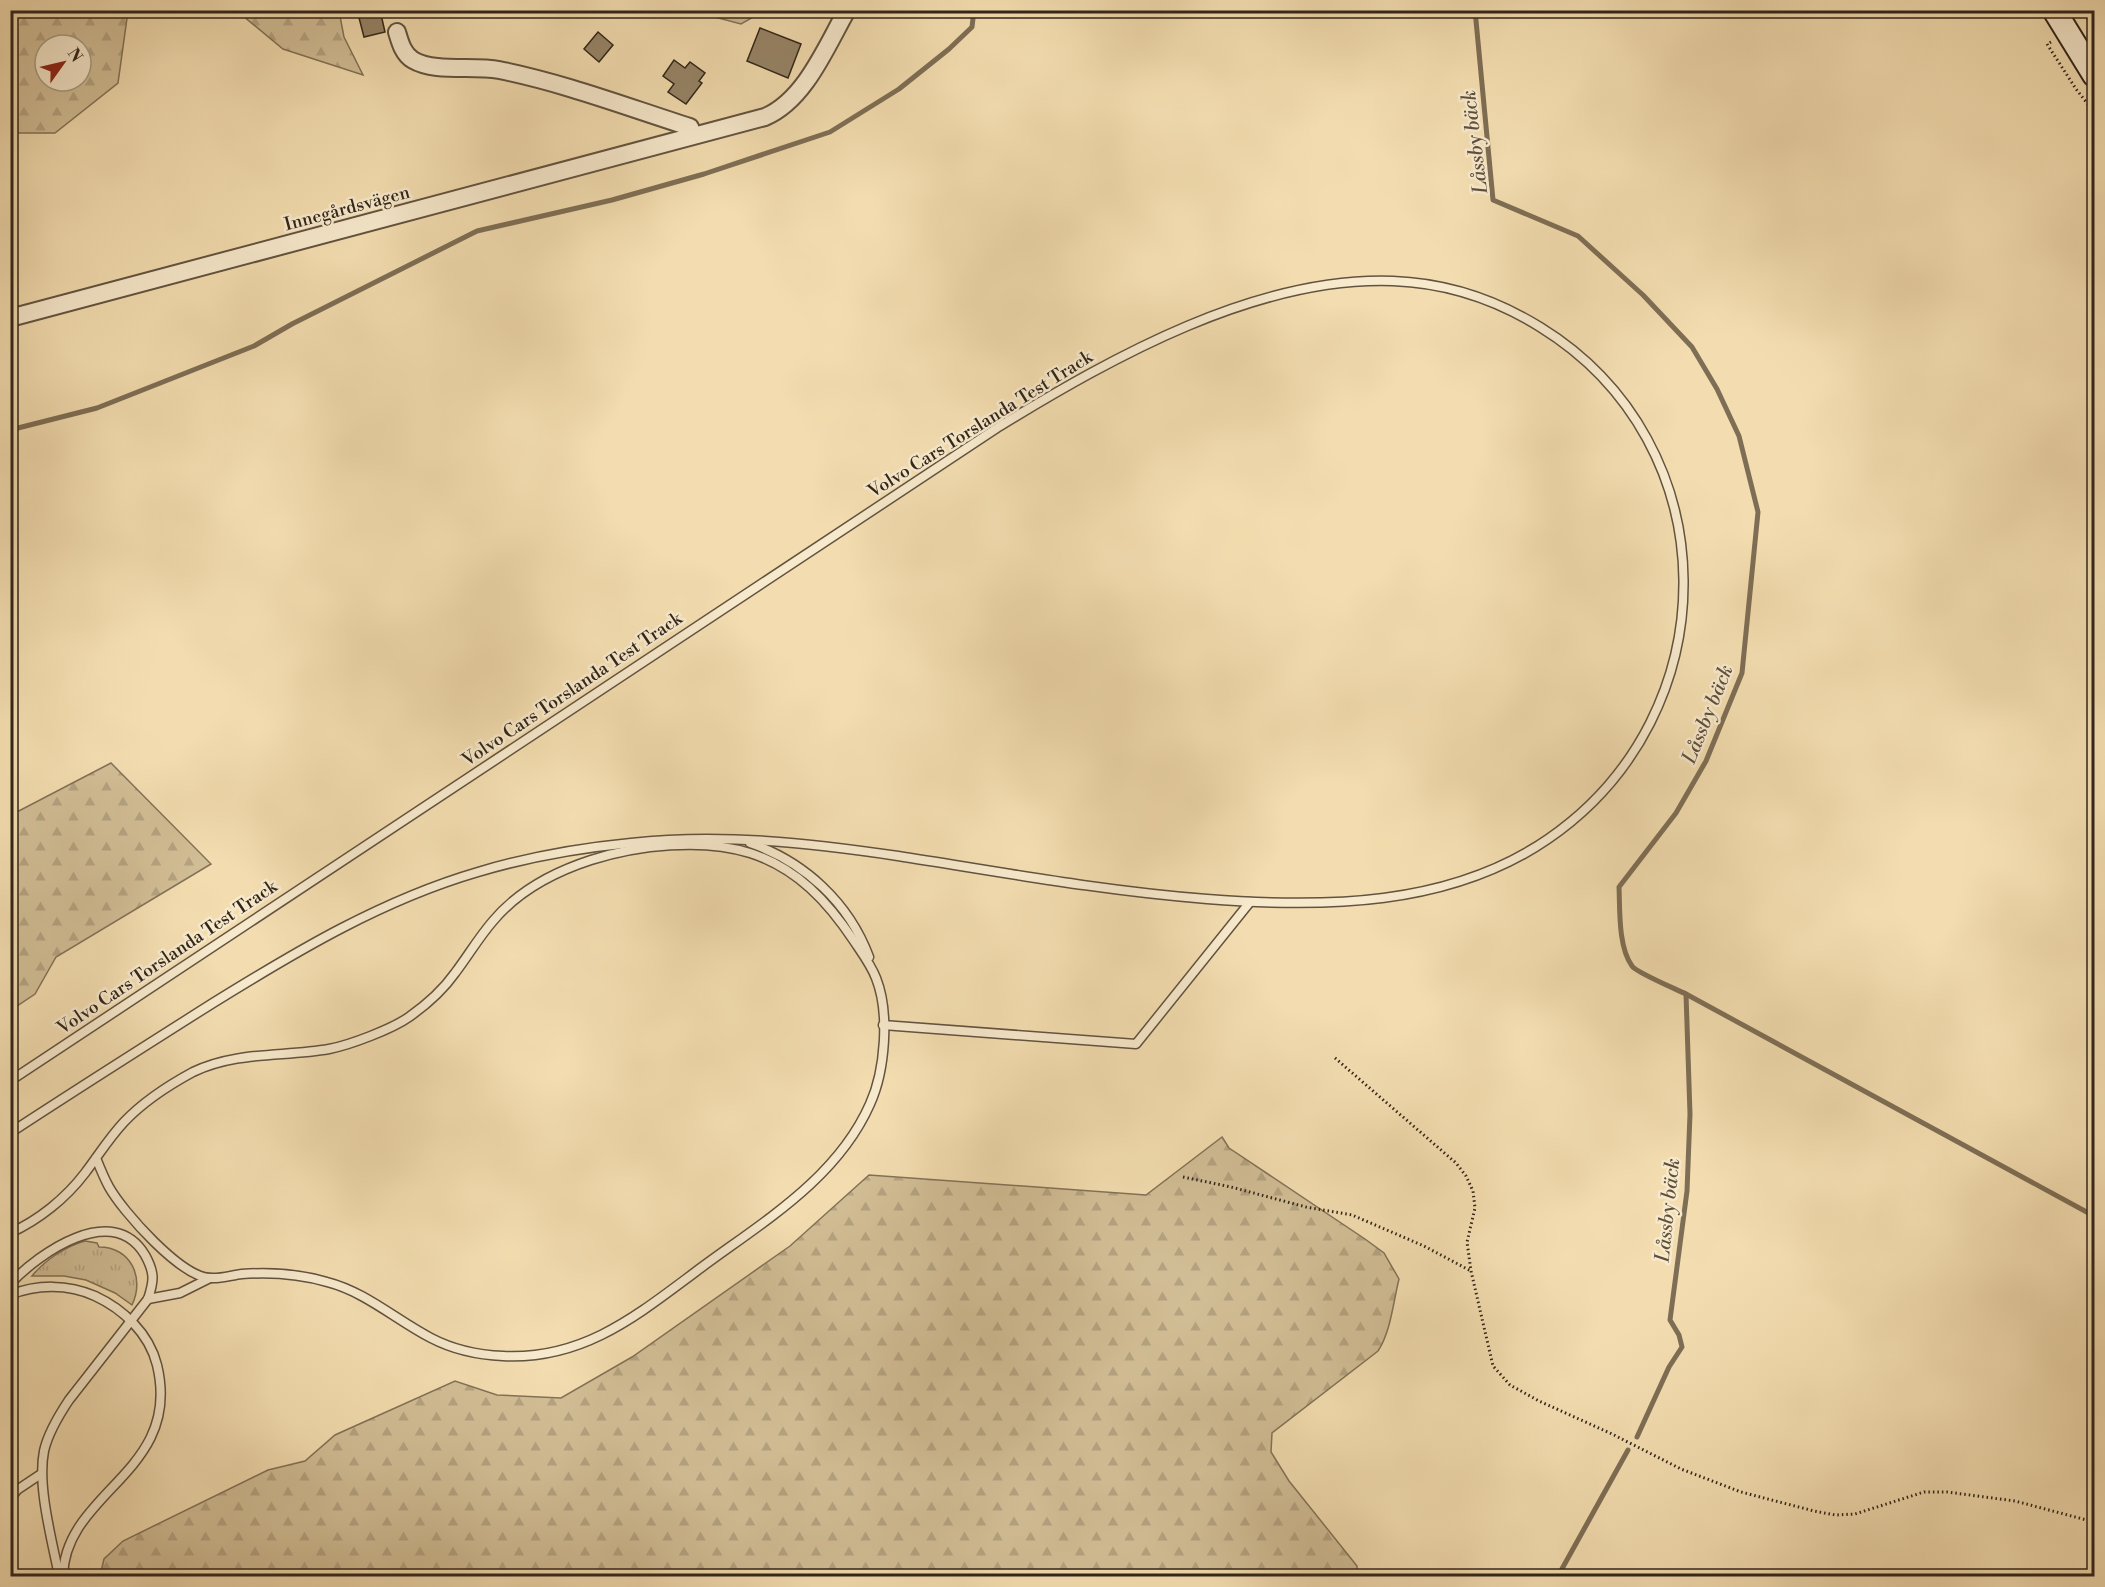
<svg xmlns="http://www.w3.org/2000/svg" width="2105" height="1587" font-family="'Libre Bodoni',serif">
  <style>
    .grass { fill: url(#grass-tufts); stroke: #827258; stroke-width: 1.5 }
    .forest { fill: url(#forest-firs); stroke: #827258; stroke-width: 1.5; fill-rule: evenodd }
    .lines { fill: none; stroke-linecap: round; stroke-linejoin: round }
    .stream { stroke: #7e6e55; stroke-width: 5 }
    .building { fill: #968568; stroke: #31251a; stroke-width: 1.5 }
    .lane-casing { stroke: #625340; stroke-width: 11 }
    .street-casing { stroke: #625340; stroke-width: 20 }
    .secondary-casing { stroke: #31251a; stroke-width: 26 }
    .path { stroke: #31251a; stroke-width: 3; stroke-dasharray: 1.5 3; stroke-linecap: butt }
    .lane { stroke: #f7e9cc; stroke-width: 8 }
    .street { stroke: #f7e9cc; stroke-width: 16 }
    .secondary { stroke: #f7e9cc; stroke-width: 22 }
    .labels { text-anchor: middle; stroke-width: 5; stroke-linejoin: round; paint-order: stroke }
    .street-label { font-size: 18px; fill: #31251a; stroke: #f7e9cc }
    .water-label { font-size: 20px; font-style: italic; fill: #5e4f3d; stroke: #f7e9cc }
  </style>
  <defs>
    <pattern id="grass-tufts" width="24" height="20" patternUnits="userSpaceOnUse" patternTransform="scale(1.5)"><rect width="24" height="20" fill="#d2be96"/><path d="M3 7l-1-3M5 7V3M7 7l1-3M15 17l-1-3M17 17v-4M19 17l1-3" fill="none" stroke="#b5a381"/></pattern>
    <pattern id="forest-firs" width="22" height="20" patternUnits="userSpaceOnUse" patternTransform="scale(1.5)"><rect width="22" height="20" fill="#d2be96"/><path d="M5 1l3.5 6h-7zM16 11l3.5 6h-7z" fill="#b5a381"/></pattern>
  </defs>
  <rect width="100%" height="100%" fill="#f3ddb0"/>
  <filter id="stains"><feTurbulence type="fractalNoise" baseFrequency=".00333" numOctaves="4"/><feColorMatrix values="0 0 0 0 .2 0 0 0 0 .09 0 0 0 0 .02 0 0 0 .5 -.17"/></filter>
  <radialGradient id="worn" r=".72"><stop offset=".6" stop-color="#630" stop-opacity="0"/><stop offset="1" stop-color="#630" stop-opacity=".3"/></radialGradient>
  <!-- grass -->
  <path class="grass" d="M85 1241 97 1243 99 1247C131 1247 145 1278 132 1305L115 1293 86 1280 64 1276H32C44 1261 66 1246 85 1241Z"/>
  <!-- forest -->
  <g class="forest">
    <path d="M10 11H128L118 83 55 133H11ZM45 45H81V81H45Z"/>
    <path d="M237 11H339L344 37 363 75 283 49Z"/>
    <path d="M692 11H764L741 24Z"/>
    <path d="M111 763 211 864 56 957 35 994 11 1010V815Z"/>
    <path d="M1222 1137 1229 1148 1365 1239 1384 1253 1399 1279C1393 1303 1391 1331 1378 1351L1272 1433 1271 1452 1289 1481 1357 1566V1576H100L104 1559 123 1541 268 1470 305 1461 335 1435 455 1381 497 1395 561 1398 632 1357 790 1246 869 1175 1146 1195Z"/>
  </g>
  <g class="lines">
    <!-- stream -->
    <g class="stream">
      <path d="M1475 10 1493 200 1578 236 1643 295 1692 347 1717 389 1739 436 1758 512 1742 673 1706 761 1676 813 1619 887C1620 909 1618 947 1632 966 1637 973 1676 989 1686 994L1690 1114 1687 1191 1670 1320 1679 1335 1682 1347 1669 1367 1637 1437"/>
      <path d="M10 430 97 408 254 346 292 324 477 231 612 200 704 174 830 132 899 89 949 49 972 27 974 10"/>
      <path d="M1686 994 2094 1216"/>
      <path d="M1558 1576 1628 1450"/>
    </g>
  </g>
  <!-- building -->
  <g class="building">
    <path d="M357 10H380L385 32 364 37Z"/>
    <path d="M760 28 801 44 788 78 747 61Z"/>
    <path d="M598 32 613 45 599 62 584 49Z"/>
    <path d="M674 60 685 68 690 62 705 73 699 81 702 83 686 104 668 92 674 84 663 76Z"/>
  </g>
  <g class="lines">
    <defs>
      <g id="lane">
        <path d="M750 843C805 862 849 903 869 957"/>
        <path d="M883 1025 1136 1044 1250 902"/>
        <path d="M10 1081 1000 426C1113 357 1257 276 1393 281 1446 283 1495 299 1540 327 1730 444 1730 714 1548 839 1449 907 1323 908 1207 899 1103 891 1001 872 898 856 810 843 720 833 631 843 579 848 528 857 478 872 382 900 297 951 213 1003 145 1046 77 1089 10 1133"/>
        <path d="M10 1233C39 1220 66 1198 85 1173 98 1156 109 1138 124 1122 143 1102 169 1085 193 1072 236 1051 284 1057 329 1049 350 1045 392 1029 409 1017 426 1005 443 990 455 973 468 956 479 937 493 921 519 890 554 872 591 860 638 845 703 838 750 853 797 868 828 902 854 941 862 953 871 965 876 978 890 1013 885 1071 870 1104 836 1181 759 1224 694 1273 635 1317 582 1360 503 1356 479 1355 452 1349 431 1338 396 1320 366 1292 327 1282 300 1274 271 1272 242 1274 232 1275 221 1279 210 1278 181 1277 123 1212 109 1187 104 1178 100 1168 96 1158"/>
        <path d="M10 1284C39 1253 113 1201 145 1255 155 1273 154 1281 148 1299L69 1400C59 1415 48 1433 44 1451 37 1486 52 1540 59 1576"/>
        <path d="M10 1295C37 1284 68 1284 95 1296 123 1309 149 1333 157 1365 183 1472 65 1491 63 1576"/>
        <path d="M148 1299 180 1293 210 1278"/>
        <path d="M10 1499 17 1490 41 1474"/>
      </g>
      <g id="street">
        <path d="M397 32C400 42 403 54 413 60 435 73 473 65 499 70 564 83 627 107 690 127L693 135"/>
        <path d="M10 318 765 117C805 100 826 47 847 10"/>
      </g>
      <path id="secondary" d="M2054 10 2094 75"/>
    </defs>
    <!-- lane casing -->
    <use href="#lane" class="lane-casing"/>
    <!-- street casing -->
    <use href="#street" class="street-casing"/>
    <!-- secondary casing -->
    <use href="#secondary" class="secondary-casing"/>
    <!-- path -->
    <g class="path">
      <path d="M2086 10 2090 29"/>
      <path d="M2051 42 2047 44 2076 89 2094 112"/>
      <path d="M1335 1058 1456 1163 1466 1176 1473 1191 1475 1208 1467 1242 1471 1271 1493 1366 1510 1385 1539 1401 1612 1434 1681 1469 1741 1492 1814 1511 1835 1515 1855 1514 1924 1492H1947L2015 1501 2094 1522"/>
      <path d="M1183 1177 1231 1187 1306 1207 1352 1215 1424 1246 1471 1271"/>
    </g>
    <!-- lane -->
    <use href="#lane" class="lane"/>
    <!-- street -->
    <use href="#street" class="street"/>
    <!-- secondary -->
    <use href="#secondary" class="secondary"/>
  </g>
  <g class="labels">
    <!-- street labels -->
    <g class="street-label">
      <text transform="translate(347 208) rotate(-15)" y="6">Innegårdsvägen</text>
      <text transform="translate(980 424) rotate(-32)" y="6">Volvo Cars Torslanda Test Track</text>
      <text transform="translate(572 689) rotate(-34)" y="6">Volvo Cars Torslanda Test Track</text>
      <text transform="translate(167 957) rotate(-34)" y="6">Volvo Cars Torslanda Test Track</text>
    </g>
    <!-- water labels -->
    <g class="water-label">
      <text transform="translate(1474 142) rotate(-97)" y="7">Låssby bäck</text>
      <text transform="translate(1707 714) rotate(-68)" y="7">Låssby bäck</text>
      <text transform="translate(1667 1210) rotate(-84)" y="7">Låssby bäck</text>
    </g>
  </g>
  <!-- margin -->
  <rect width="2105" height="1587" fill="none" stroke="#f3ddb0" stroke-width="36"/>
  <rect x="12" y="12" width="2081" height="1563" fill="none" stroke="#31251a" stroke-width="3"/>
  <rect x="18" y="18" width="2069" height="1551" fill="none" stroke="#31251a" stroke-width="1.5"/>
  <!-- north arrow -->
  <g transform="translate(63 63) rotate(56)"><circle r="28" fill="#f7e9cc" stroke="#a89b85" stroke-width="1.5"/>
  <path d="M0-4.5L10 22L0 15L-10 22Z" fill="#8f2418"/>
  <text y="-9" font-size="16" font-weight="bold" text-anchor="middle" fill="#31251a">N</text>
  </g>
  <rect width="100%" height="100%" filter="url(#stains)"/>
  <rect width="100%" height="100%" fill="url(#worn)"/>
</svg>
